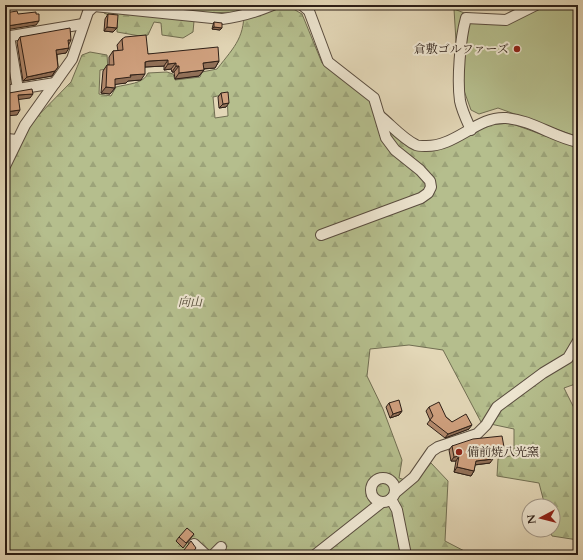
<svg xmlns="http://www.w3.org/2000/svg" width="583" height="560" font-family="Cardo,'Noto Serif JP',serif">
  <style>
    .forest { fill: url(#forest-firs); stroke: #716e52; fill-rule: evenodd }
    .garden { fill: #b5be8d; stroke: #716e52 }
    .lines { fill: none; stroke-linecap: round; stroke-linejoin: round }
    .minor-casing { stroke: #5a4d3f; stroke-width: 12 }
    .minor { stroke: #ede5d0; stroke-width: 10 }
    .wall { fill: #b38a6d; stroke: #2d1f17 }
    .shaded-wall { fill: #927159; stroke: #2d1f17 }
    .building { fill: #d0a17f; stroke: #2d1f17 }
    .poi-dot { fill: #8f2418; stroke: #ede5d0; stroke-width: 1.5 }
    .labels { text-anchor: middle; stroke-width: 4; stroke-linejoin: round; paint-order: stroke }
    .poi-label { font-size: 12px; fill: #2d1f17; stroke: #ede5d0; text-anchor: end }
    .park-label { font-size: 12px; font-style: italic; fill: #4f4734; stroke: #ede5d0 }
  </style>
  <defs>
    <pattern id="forest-firs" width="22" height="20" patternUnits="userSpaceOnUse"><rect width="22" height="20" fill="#b5be8d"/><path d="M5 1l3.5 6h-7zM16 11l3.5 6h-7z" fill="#9ca379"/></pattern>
  </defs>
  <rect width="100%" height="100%" fill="#e3d7b7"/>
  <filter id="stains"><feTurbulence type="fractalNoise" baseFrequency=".005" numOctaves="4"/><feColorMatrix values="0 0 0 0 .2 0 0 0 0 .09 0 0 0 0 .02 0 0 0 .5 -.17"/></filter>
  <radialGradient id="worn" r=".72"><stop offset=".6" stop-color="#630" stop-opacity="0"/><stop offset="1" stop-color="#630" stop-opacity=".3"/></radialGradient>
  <!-- forest -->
  <path class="forest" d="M133 5 172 9 180 5H274L290 7 302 14 322 63 371 100 414 147 490 125 510 123 565 143 578 145V383L564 388 578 416V540L552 536 550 530H553V506H545L539 483 497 476 498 459 514 455V429L481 422 443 350 409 345 370 349 367 376 383 409 402 460 399 478 414 483 431 463 448 481 445 541 472 555H5V171L26 128 71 82 82 55 90 52 107 55 108 69 100 70 99 94 111 96 116 87C127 84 144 84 148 73L167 72 173 74 175 80 200 77 202 72 217 69C236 45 245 37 244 6L235 12 206 13 194 21 193 32 183 38 162 35 161 23 154 22 148 35 140 36 117 32V19L104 13 103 9ZM227 94 228 116 215 118 213 97Z"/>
  <!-- garden -->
  <path class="garden" d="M539 5H578V137L498 108 479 114 471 110 458 74 454 9 488 22Z"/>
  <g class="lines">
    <defs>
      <g id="minor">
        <path d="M302 5 309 11 328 62 374 98 386 138 395 150 420 170 430 181 431 187 428 193 421 198 321 235"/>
        <path d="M94 6 222 19C240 17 256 12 273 5"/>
        <path d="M9 36 18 89"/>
        <path d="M5 37 83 24"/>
        <path d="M5 91 55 83"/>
        <path d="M380 116C391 125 403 139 416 145 418 146 422 146 425 146 456 147 477 116 506 118 532 120 553 137 578 142"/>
        <path d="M471 130C467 121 462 111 460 101 457 80 460 39 466 18L506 20 536 5"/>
        <path d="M5 143 7 139 17 140"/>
        <path d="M5 166 25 125 72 59 88 12 95 5"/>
        <circle cx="383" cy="490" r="12"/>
        <path d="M395 493 414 477 432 451 438 447 477 434 486 425 497 407 543 373 568 358 578 341"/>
        <path d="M391 499 397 510 406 555"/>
        <path d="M194 544 206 555"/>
        <path d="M213 555 221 547"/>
        <path d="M315 555 382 502"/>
      </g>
    </defs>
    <!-- minor casing -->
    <use href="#minor" class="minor-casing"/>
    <!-- minor -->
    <use href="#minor" class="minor"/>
  </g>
  <!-- wall -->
  <g class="wall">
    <path d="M108 14 113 32 104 31 105 19Z"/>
    <path d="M214 22 222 28 220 30 212 29 213 25Z"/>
    <path d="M20 37 71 40 69 44 66 53 57 54 58 67 52 76 23 81 17 42Z"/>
    <path d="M122 39 148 54 219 61 215 68 204 69V70L199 76 175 79 174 72H172L171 69 164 70V66L145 67 141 80 128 81 126 83 115 84V88L110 94 101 93 103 71 107 65H109V57L113 51H118L117 45Z"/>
    <path d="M221 93 226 107 219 108 218 97Z"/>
    <path d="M389 403 402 411 399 415 390 418 386 407Z"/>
    <path d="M429 407 446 417 452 422 469 429 445 438 427 424 430 420 426 411Z"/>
    <path d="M452 446 501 452 493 453 490 463 475 465 474 471 471 476 454 472 456 461H451L449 450Z"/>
    <path d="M194 534 183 548 176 541 179 537Z"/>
    <path d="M184 550 194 552 195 555H182L181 554Z"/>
  </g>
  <!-- shaded-wall -->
  <g class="shaded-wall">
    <path d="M39 21 36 25 5 30V28L7 26Z"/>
    <path d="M107 27 117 28 113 32 104 31Z"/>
    <path d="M214 27 222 28 220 30 212 29Z"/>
    <path d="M69 48 66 53 53 55 56 50Z"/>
    <path d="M168 60 164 66 145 67V62L149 61Z"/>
    <path d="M219 61 215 68 199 69 203 63Z"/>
    <path d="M176 63 171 69 164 70 168 64Z"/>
    <path d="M176 66H179L174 72H172Z"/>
    <path d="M204 70 199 76 175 79 179 73Z"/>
    <path d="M55 71 52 76 23 81 27 77Z"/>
    <path d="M145 74 141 80 128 81 126 83 111 85 115 79 130 75Z"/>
    <path d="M10 80 5 85V82Z"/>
    <path d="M106 87 115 88 110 94 101 93Z"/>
    <path d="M33 94 30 98 15 100 18 95Z"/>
    <path d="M229 103 226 107 219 108 223 104Z"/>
    <path d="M20 110 17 115 5 116V112Z"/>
    <path d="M402 411 399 415 390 418 393 414Z"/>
    <path d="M472 425 469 429 445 438 448 434Z"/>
    <path d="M504 447 501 452 489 454 492 449Z"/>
    <path d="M459 456 456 461H451L454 457Z"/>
    <path d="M493 459 490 463 473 465 476 461Z"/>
    <path d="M457 467 474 471 471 476 454 472Z"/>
  </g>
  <!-- building -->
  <g class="building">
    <path d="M17 11 18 14 36 12V14H39V21L7 26 5 28V13Z"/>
    <path d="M108 14 118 15 117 28 107 27Z"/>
    <path d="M214 22 222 23V28L214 27Z"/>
    <path d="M70 28 71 40H68L69 48 56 50 58 67 55 71 27 77 20 37Z"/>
    <path d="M146 35 148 54 218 47 219 61 203 63 204 70 179 73V66H176V63L168 64V60L149 61 145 62V74L130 75 131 77 115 79V88L106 87 107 65H114L113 51 123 50 122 39 125 37Z"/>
    <path d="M5 37 7 39 8 44H6L8 55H6L10 80 5 82Z"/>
    <path d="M32 89 33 94 18 95 20 110 5 112V91L9 93Z"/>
    <path d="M228 92 229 103 223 104 221 93Z"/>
    <path d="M399 400 402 411 393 414 389 403Z"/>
    <path d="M439 402 446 417 452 422 466 414 472 425 448 434 430 420 433 416 429 407Z"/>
    <path d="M502 436 504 447 492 449 493 459 476 461 474 471 457 467 459 456 454 457 452 446 473 439Z"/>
    <path d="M187 528 194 534 186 543 179 537Z"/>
    <path d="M191 541 196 548 193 552 196 554 195 555H186L188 553 184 550Z"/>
  </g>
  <!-- markers -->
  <g class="poi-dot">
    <circle cx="517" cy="49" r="4"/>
    <circle cx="459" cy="452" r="4"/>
  </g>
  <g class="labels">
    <!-- poi labels -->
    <g class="poi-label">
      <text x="509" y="53">倉敷ゴルファーズ</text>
      <text x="467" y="456" text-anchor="start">備前焼八光窯</text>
    </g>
    <!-- park labels -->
    <g class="park-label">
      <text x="190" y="306">向山</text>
    </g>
  </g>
  <!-- margin -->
  <rect width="583" height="560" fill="none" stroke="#e3d7b7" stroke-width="20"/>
  <rect x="6" y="6" width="571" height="548" fill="none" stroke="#2d1f17" stroke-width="2"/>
  <rect x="10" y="10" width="563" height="540" fill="none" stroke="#2d1f17"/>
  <!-- north arrow -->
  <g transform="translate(541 518) rotate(263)"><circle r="19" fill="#ede5d0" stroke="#a09686"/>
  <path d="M0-3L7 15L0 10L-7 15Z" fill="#8f2418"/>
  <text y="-6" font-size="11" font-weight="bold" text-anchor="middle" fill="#2d1f17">N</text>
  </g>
  <rect width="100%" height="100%" filter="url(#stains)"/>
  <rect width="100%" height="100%" fill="url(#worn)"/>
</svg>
